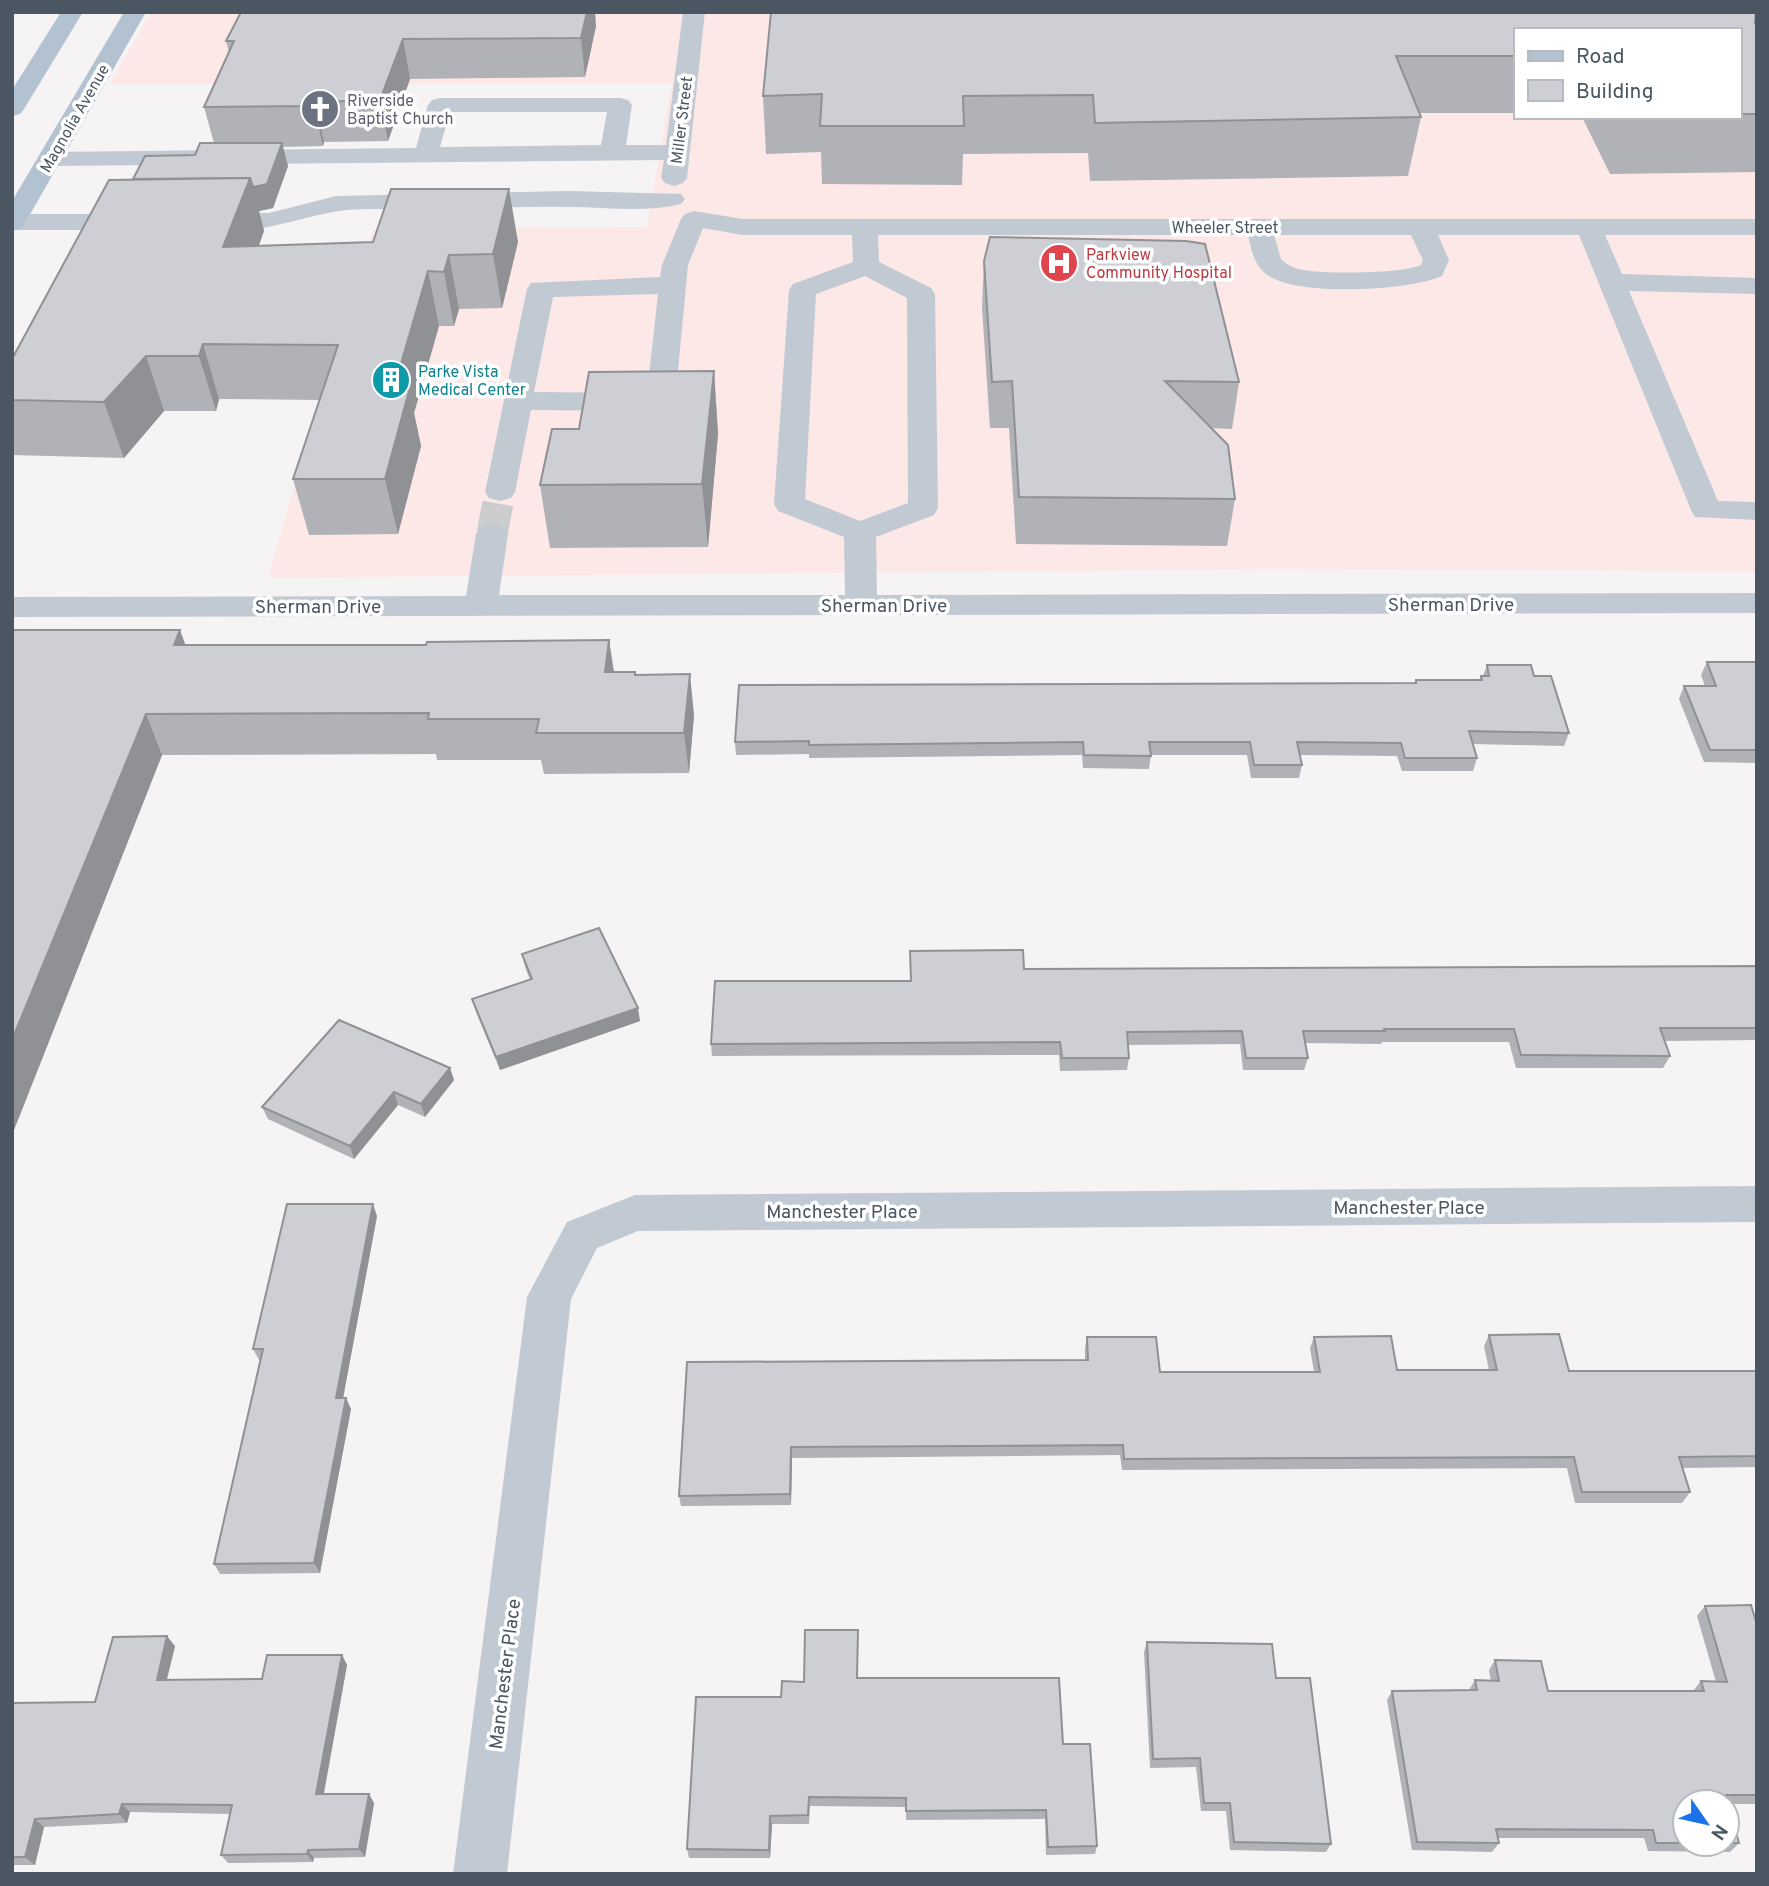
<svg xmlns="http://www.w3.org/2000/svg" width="1769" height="1886" font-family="Overpass,sans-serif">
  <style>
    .medical { fill: #fce8e6; fill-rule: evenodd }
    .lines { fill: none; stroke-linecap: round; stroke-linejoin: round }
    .minor-tunnel { stroke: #caccce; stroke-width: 31; stroke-dasharray: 31 16; stroke-linecap: butt }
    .minor { fill: #c1cad2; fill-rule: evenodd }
    .major { fill: #b3c2d1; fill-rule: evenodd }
    .wall { fill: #b0b2b7; fill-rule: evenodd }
    .shaded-wall { fill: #909195 }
    .building { fill: #cdcfd5; stroke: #909195; stroke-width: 2 }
    .labels { text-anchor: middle; stroke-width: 7; stroke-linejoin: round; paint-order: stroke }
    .far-worship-label { font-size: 16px; fill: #5b616d; stroke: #fff; text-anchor: start }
    .far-street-label { font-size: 16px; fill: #4a5661; stroke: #fff }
    .far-health-label { font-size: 16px; fill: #be3a42; stroke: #fff; text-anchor: start }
    .far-culture-label { font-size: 16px; fill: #0d838f; stroke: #fff; text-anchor: start }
    .street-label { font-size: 19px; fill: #4a5661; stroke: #fff }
  </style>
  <rect width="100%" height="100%" fill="#f5f3f3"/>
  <!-- medical -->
  <path class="medical" d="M151 12H1757V571L1267 569 268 578 349 297 373 230 647 227 672 83 110 84ZM1515 30H1739V117H1515Z"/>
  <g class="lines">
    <!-- minor-tunnel -->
    <path class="minor-tunnel" d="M492 534 500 492"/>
    <!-- minor -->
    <g class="minor">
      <path d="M683 12H705L687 178 683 183 674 186 665 183 661 178 664 160 50 166 41 164 38 159 41 154 50 152 416 148 428 105 432 100 440 98H620L628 100 632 105 626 145H666ZM450 112H607L601 145 440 147Z"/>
      <path d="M569 191 681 194 685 199 681 204C644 213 606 207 569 207 519 206 469 209 419 210 391 210 361 207 333 212 289 220 248 239 202 227L198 222 202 217 211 214 269 213 336 196Z"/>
      <path d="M694 211 743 219H1757V235H1605L1622 274 1757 278V294L1629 291 1718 501 1757 502V520L1695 517 1691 510 1579 235H1438L1449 260 1442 276C1408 291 1296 297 1266 274 1254 264 1251 249 1248 235H878L879 262 931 288 935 294 938 508 934 515 876 537 877 595 1757 593V613L12 617V597L466 596 476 534 481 527 492 524 503 527 508 534 499 595H845L844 537 778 511 774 504 789 290 793 284 853 262 852 235H743L703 228 688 265 675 402 670 408 660 411 531 410 515 492 511 498 500 501 489 498 485 492 527 289 531 283 660 277 662 265 681 219 685 214ZM1274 235H1411L1423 260 1421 265C1401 274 1315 275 1295 268 1289 266 1285 263 1281 259ZM865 276 907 298 908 503 860 521 805 499 816 294ZM658 294 647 393 534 392 553 297Z"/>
      <path d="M12 214H137L146 217 150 222 146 227 137 230H13Z"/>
      <path d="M1757 1186V1222L638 1231 597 1248 571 1299 507 1874H453L527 1297 567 1222 635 1195Z"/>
    </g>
    <!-- major -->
    <g class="major">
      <path d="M61 12H83L24 109 20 114 12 116V90Z"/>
      <path d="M124 12H146L25 223 21 228 12 231V201Z"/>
    </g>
  </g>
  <!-- wall -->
  <g class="wall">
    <path d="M771 12H1757V172L1610 174 1582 117H1739V30H1515V113H1419L1421 117 1408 176 1090 181 1088 153 963 154 962 185 822 184 821 152 766 154 763 96Z"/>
    <path d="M596 26 585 77 410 79 388 141 324 142 323 146 283 147 288 166 273 208 259 211 264 231 259 246 518 242 502 308 459 309 454 326H439L414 413 421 446 398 534 309 535 293 479 320 400 219 399 216 411H164L124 458 12 455V359L133 179 195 155 214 143 204 107 229 52 226 41Z"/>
    <path d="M984 261 1239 382 1232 429 1211 428 1235 499 1227 546 1016 544 1009 428H990L982 307Z"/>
    <path d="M714 371 718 434 708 547 550 548 540 485Z"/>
    <path d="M12 630 185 645H426L609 640 614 672 636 675 694 715 689 773 544 774 541 760H437L436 754 162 755 12 1135Z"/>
    <path d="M1707 662H1757V763L1704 762 1679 699 1684 686H1705L1701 675Z"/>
    <path d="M1487 665 1534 676 1569 733 1564 746 1473 744 1477 758 1473 771H1402L1397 756 1300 755 1302 765 1299 778H1251L1247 755H1151L1149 769 1083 768 1082 755 809 758V754L736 755 735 742 1415 683 1416 680H1479L1481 676H1483Z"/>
    <path d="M910 951 1024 969 1757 966V1040L1664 1041 1670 1056 1663 1068H1516L1509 1042H1382L1381 1044 1305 1043 1308 1058 1304 1070H1243L1240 1044 1128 1045 1129 1058 1127 1070 1060 1071 1059 1055 712 1056 711 1044 911 981Z"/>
    <path d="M522 954 640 1021 500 1070 476 1012 472 999 530 980 525 967Z"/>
    <path d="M450 1068 454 1080 425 1117 398 1105 354 1159 268 1119 262 1107Z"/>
    <path d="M377 1216 343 1398 351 1409 320 1573 220 1574 214 1564 260 1360H259L253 1349Z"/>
    <path d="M1489 1335 1569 1371H1757V1467L1682 1468 1690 1492 1682 1503H1575L1567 1468 1122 1470 1120 1455 792 1458 791 1505 681 1506 679 1496 687 1362 1085 1360V1348L1087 1337 1160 1372H1314L1310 1348 1314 1337 1397 1370H1489L1484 1346Z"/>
    <path d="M1705 1606 1757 1625V1804H1729L1739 1843 1730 1852 1648 1851 1644 1838H1497L1499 1843 1492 1852 1412 1850 1387 1700 1392 1691 1469 1690 1475 1680 1491 1681 1489 1670 1495 1660 1548 1691H1693L1701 1681 1716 1682 1697 1616ZM1685 1802H1727V1844H1685Z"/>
    <path d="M1147 1642 1276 1678 1331 1844 1326 1852 1230 1850 1226 1811H1201L1196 1767 1150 1768 1144 1652Z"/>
    <path d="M175 1646 167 1680 262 1679 342 1655 347 1665 324 1794 374 1803 365 1857 314 1858 313 1862 228 1863 221 1855 230 1814 130 1812 127 1823 44 1827 35 1865H12V1703L95 1702Z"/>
    <path d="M858 1678 1063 1744 1097 1846 1095 1854 1046 1855 1045 1819 906 1820V1807L810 1806 809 1824H772L770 1858H689L687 1849 781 1697 804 1682Z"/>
  </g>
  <!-- shaded-wall -->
  <g class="shaded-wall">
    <path d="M587 12H595L596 26 585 77 581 38Z"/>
    <path d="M403 39 410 79 388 141 380 100Z"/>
    <path d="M315 102 324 142 323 146 314 106Z"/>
    <path d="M282 143 288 166 273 208 259 211 264 231 238 301 223 247 250 178Z"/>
    <path d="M509 189 518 242 502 308 493 254Z"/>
    <path d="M449 255 459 309 454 326 444 272Z"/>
    <path d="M428 271 439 326 414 413 421 446 398 534 385 479 393 391Z"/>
    <path d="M203 344 219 399 216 411 199 356Z"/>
    <path d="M146 356 164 411 124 458 104 402Z"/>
    <path d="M714 371 718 434 708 547 702 484Z"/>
    <path d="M180 630 195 671 174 645Z"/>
    <path d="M609 640 615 681 605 672Z"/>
    <path d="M690 674 694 715 689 773 684 733Z"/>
    <path d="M146 714 162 755 12 1135V1040Z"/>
    <path d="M638 1008 640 1021 500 1070 496 1057Z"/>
    <path d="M450 1068 454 1080 425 1117 421 1104Z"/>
    <path d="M394 1092 398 1105 354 1159 350 1146Z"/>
    <path d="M373 1204 377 1216 341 1409 336 1398Z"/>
    <path d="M346 1398 351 1409 320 1573 314 1563Z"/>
    <path d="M791 1447 792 1458 791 1505 790 1494Z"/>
    <path d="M167 1636 175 1646 164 1689 157 1680Z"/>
    <path d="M342 1655 347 1665 322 1802 316 1794Z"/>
    <path d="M369 1794 374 1803 365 1857 359 1849Z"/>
    <path d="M122 1804 130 1812 127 1823 119 1814Z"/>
    <path d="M770 1816 772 1824 770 1858 769 1850Z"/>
    <path d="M35 1819 44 1827 35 1865 25 1857Z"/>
    <path d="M308 1850 314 1858 313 1862 307 1854Z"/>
  </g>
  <!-- building -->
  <g class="building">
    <path d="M241 12H587L581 38 403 39 380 100 315 102 314 106 204 107 234 41H226Z"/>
    <path d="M771 12H1756L1755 23 1757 24V114H1739V30H1515V56H1396L1421 117 1095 123 1093 95 963 96 964 126H820L822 94 763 96Z"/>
    <path d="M200 143H282L267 184 253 187 250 178 133 179 145 156 195 155Z"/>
    <path d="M250 178 223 247 373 242 391 189H509L493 254 449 255 444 272 428 271 393 391H409L385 479H293L338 345 203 344 199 356H146L104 402 12 400V359L109 180Z"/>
    <path d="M990 237 1186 241 1205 244 1239 382 1165 381 1228 445 1235 499 1019 497 1012 381 992 382 984 261Z"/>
    <path d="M714 371 702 484 540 485 552 429H579L589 372Z"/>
    <path d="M12 630H180L174 645H426L427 642 609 640 605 672H635V675L690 674 684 733H536L539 719H428L429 713 146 714 12 1040Z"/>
    <path d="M1707 662H1757V750H1710L1684 686H1716Z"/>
    <path d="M1487 665H1531L1534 676H1551L1569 733 1469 731 1477 758H1405L1401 743 1297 742 1302 765H1254L1250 742H1149L1151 756 1084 755 1083 742 809 745V741L735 742 739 685 1416 683V680H1482L1481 676H1489Z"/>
    <path d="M599 928 638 1008 496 1057 472 999 532 979 522 954Z"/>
    <path d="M1023 950 1024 969 1757 966V1028H1660L1670 1056 1521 1055 1514 1029H1384L1385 1031H1303L1308 1058H1246L1242 1031 1127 1032 1129 1058H1062L1060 1042 711 1044 715 981H911L910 951Z"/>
    <path d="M339 1020 450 1068 421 1104 394 1092 350 1146 262 1107Z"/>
    <path d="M287 1204H373L336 1398H346L314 1563 214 1564 263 1349H253Z"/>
    <path d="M1559 1334 1569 1371H1757V1456L1679 1457 1690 1492H1582L1574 1457 1124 1459 1123 1445 791 1447 790 1494 679 1496 687 1362 1088 1360 1087 1337H1156L1160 1372H1320L1314 1337 1391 1336 1397 1370H1497L1489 1335Z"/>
    <path d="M1751 1605 1757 1625V1795H1726L1739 1843H1727V1802H1685V1843H1656L1653 1830 1496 1829 1499 1843 1417 1842 1392 1691 1477 1690 1475 1680 1499 1681 1495 1660 1541 1661 1548 1691H1704L1701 1681 1727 1682 1705 1606Z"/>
    <path d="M805 1630H858L857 1678H1059L1063 1744H1090L1097 1846 1048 1847 1046 1810 906 1811V1798L809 1797 808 1815 770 1816 769 1850 687 1849 696 1697H781L782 1681 804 1682Z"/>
    <path d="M167 1636 157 1680 262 1679 267 1655H342L316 1794H369L359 1849 308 1850 307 1854 221 1855 232 1805 122 1804 119 1814 35 1819 25 1857H12V1703L95 1702 113 1637Z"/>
    <path d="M1147 1642 1272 1644 1276 1678H1310L1331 1844 1234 1842 1230 1803H1204L1200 1758 1153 1759Z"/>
  </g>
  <!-- icons -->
  <defs>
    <symbol id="church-disc" viewBox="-11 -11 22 22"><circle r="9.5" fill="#6b7280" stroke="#fff"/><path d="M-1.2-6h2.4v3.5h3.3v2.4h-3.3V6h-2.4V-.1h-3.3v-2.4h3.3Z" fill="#fff"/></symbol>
    <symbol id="hospital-disc" viewBox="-11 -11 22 22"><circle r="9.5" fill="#e0444e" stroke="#fff"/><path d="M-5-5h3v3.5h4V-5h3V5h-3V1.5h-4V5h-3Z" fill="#fff"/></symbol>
    <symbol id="building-disc" viewBox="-11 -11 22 22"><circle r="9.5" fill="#0f9aa8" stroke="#fff"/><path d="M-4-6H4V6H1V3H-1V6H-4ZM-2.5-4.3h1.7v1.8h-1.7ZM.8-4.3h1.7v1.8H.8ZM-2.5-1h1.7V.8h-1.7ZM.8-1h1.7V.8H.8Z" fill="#fff"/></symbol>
  </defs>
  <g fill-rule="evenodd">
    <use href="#church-disc" x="298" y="87" width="44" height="44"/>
    <use href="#hospital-disc" x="1037" y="241" width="44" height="44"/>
    <use href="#building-disc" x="369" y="358" width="44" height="44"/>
  </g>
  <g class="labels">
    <!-- far-worship labels -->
    <g class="far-worship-label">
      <text x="347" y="106">Riverside<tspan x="347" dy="18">Baptist Church</tspan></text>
    </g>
    <!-- far-street labels -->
    <g class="far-street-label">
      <text transform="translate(74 118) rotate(-60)" y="6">Magnolia Avenue</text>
      <text transform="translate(681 120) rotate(-83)" y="6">Miller Street</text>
      <text x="1225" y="233">Wheeler Street</text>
    </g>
    <!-- far-health labels -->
    <g class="far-health-label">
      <text x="1086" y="260">Parkview<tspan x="1086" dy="18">Community Hospital</tspan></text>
    </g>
    <!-- far-culture labels -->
    <g class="far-culture-label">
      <text x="418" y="377">Parke Vista<tspan x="418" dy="18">Medical Center</tspan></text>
    </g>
    <!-- street labels -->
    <g class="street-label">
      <text x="1451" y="611">Sherman Drive</text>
      <text x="884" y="612">Sherman Drive</text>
      <text x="318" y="613">Sherman Drive</text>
      <text x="1409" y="1214">Manchester Place</text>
      <text x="842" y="1218">Manchester Place</text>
      <text transform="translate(504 1674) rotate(-83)" y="7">Manchester Place</text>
    </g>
  </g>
  <!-- border -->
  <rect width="1769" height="1886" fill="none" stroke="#4a5661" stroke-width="28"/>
  <!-- legend -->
  <rect x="1514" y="28" width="228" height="91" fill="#ffffff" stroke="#b7bbc0" stroke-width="2"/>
  <rect x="1528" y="51" width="35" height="10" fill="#b3c2d1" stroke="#b7bbc0" stroke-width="2"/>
  <text x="1576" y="63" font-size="21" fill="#4a5661">Road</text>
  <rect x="1528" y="80" width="35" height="21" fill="#cdcfd5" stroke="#b7bbc0" stroke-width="2"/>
  <text x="1576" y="98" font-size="21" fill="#4a5661">Building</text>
  <!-- north arrow -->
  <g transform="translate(1706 1823) rotate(124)"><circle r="33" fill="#ffffff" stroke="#b7bbc0" stroke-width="2"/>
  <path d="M0-5L12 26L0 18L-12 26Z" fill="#1a73e8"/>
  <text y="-10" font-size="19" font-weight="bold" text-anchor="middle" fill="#4a5661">N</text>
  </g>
</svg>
